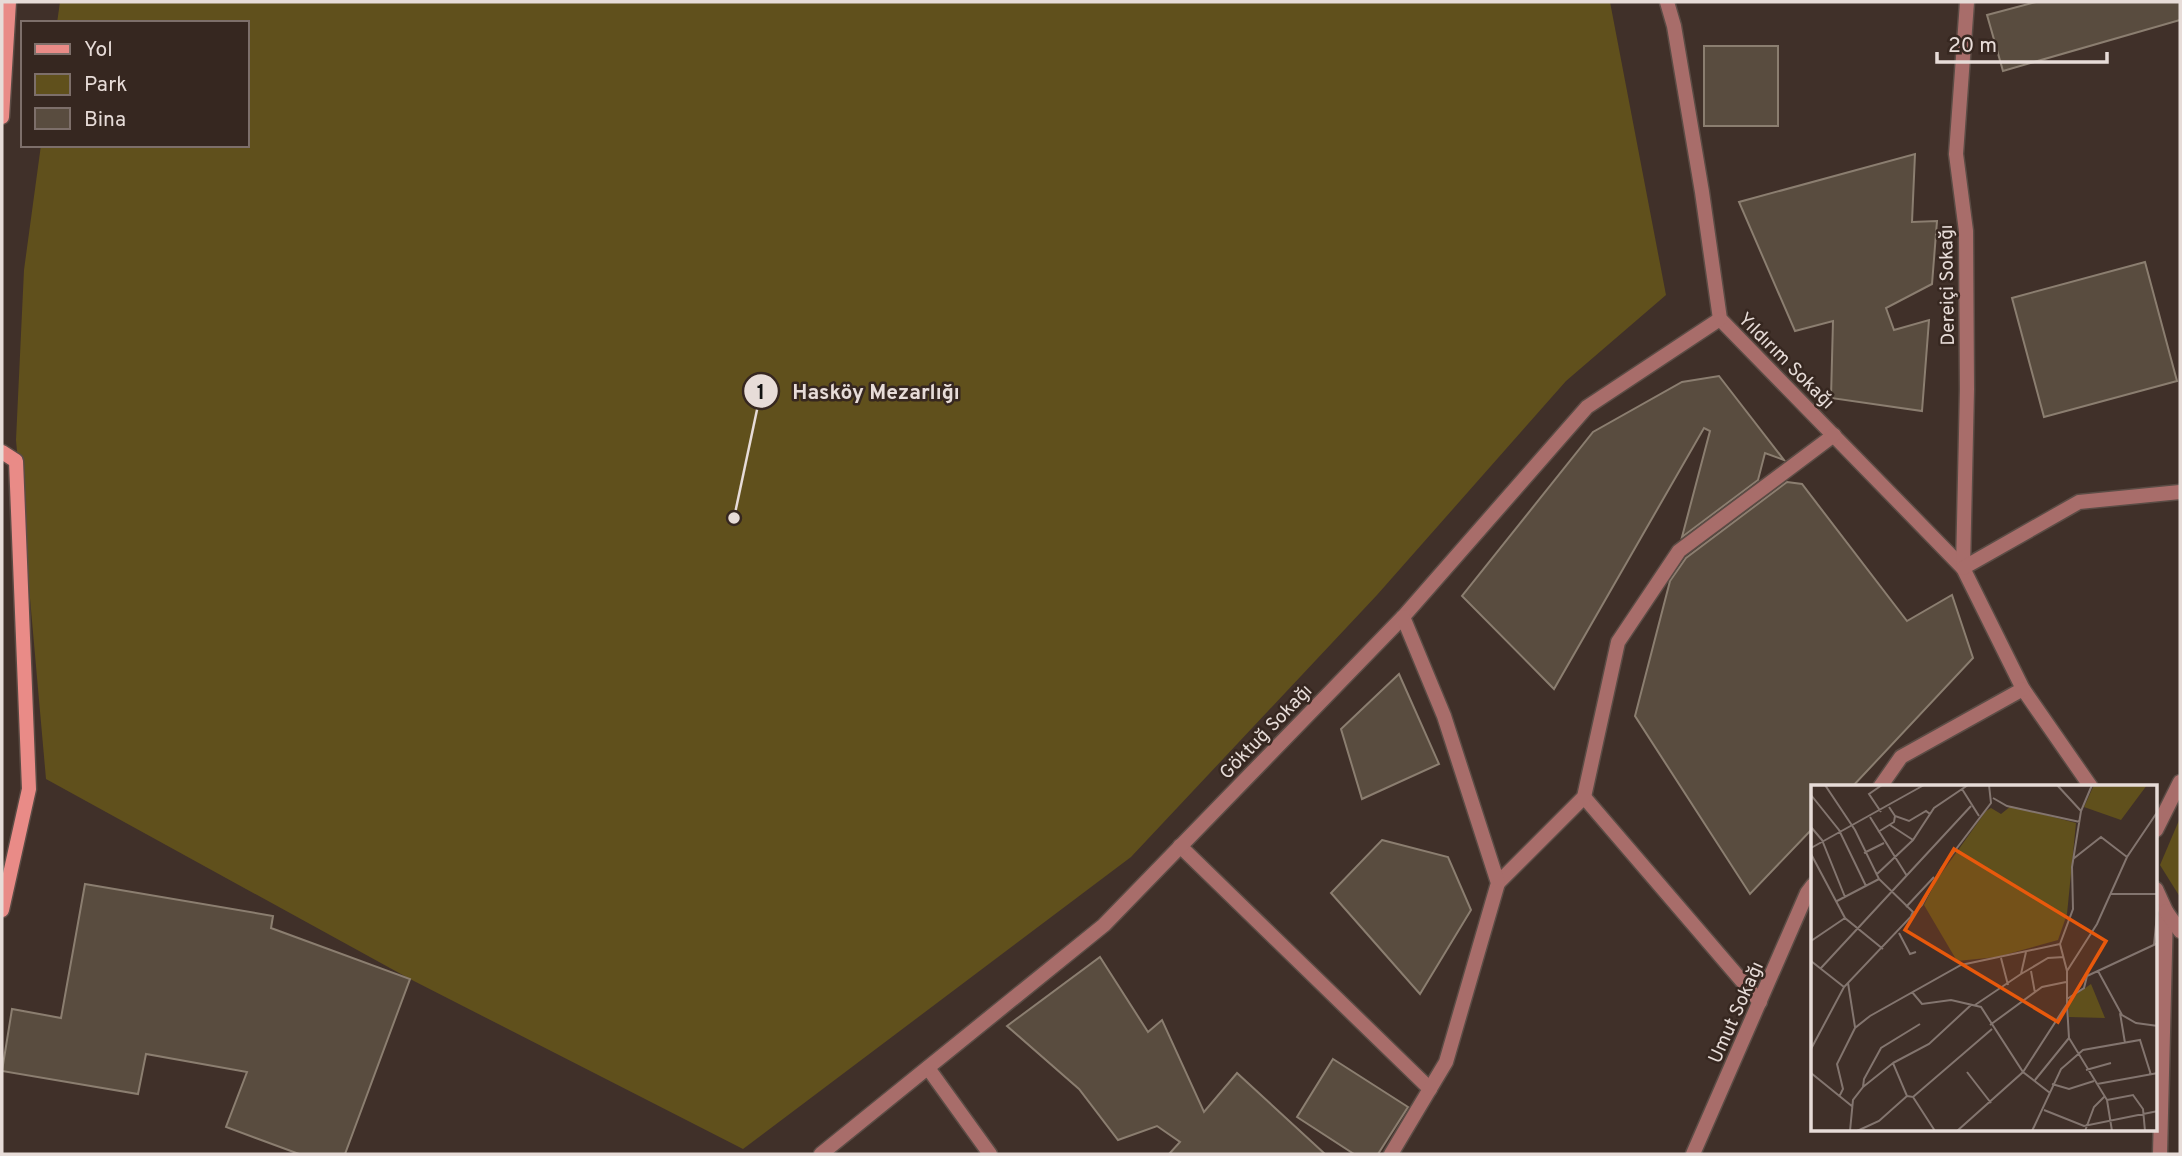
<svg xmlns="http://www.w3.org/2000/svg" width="2182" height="1156" font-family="Overpass,sans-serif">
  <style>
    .green { fill: #60501c }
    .building { fill: #594c3f; stroke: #8b7e70; stroke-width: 2 }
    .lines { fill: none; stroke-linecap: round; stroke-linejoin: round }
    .street-casing { stroke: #5b4c45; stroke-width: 17 }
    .secondary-casing { stroke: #5b4c45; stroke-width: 17 }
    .street { stroke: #a86d6a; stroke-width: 14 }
    .secondary { stroke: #e98b87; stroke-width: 14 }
    .labels { text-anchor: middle; stroke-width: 5; stroke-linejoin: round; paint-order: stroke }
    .street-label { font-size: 19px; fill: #e7dcd8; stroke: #362720 }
    .inset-road { fill: none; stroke: #83756f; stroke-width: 2 }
    .view { fill: #e8590c; fill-opacity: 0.15; stroke: #e8590c; stroke-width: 3.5 }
    .inset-edge { fill: none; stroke: #e7dcd8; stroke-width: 3.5 }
    .leader { fill: none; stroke: #e7dcd8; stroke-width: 2.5 }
    .callout-dot { fill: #e7dcd8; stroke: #362720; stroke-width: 2.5 }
    .mark-label { font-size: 21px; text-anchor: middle; font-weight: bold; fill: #111 }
    .callout-label { font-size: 21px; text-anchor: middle; font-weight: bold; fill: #e7dcd8; stroke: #362720; stroke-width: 5; stroke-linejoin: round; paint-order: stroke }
  </style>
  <rect width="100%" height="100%" fill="#403029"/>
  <!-- green -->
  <g class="green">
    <path d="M60 2H1610L1666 295 1566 381 1377 595 1131 857 743 1149 410 979 46 779 16 440 24 270 41 145H247V23H57Z"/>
    <path d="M2180 818V897L2160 865Z"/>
  </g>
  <!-- building -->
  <g class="building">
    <path d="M2036 2H2180V20L2003 71 1987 15Z"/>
    <rect x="1704" y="46" width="74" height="80"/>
    <path d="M1915 154 1912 222 1937 221 1932 284 1886 308 1894 330 1929 320 1922 411 1831 398 1833 321 1795 331 1739 202Z"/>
    <path d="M2145 262 2177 381 2044 417 2012 298Z"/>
    <path d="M1719 376 1784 460 1765 453 1758 480 1682 537 1710 431 1704 428 1554 689 1462 596 1593 432 1682 382Z"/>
    <path d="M1787 482 1802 484 1907 621 1952 595 1973 658 1852 787H1813V828L1750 894 1635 716 1670 581 1686 558Z"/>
    <path d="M1399 674 1439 764 1362 799 1341 729Z"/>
    <path d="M1382 840 1448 857 1471 910 1420 994 1331 893Z"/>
    <path d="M85 884 273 916 271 928 410 979 345 1154H299L226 1127 247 1072 146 1054 138 1094 2 1071 12 1009 61 1018Z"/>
    <path d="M1100 957 1148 1032 1162 1020 1204 1112 1237 1073 1325 1154H1169L1180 1142 1157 1126 1118 1140 1079 1089 1007 1026Z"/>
    <path d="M1333 1059 1408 1107 1378 1154H1354L1297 1117Z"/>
  </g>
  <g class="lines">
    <defs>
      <g id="street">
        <path d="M1667 2 1674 26 1702 192 1720 319 1963 568 2023 689 2091 787"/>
        <path d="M1963 568 1967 389 1966 231 1956 154 1967 2"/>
        <path d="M1963 568 2079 502 2180 492"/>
        <path d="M1880 787 1901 757 2023 689"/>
        <path d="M1584 797 1760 1002"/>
        <path d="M2156 830 2180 782"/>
        <path d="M1180 846 1430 1089"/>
        <path d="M1498 883 1584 797 1618 642 1679 551 1834 435"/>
        <path d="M2156 889 2166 911 2160 1154"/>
        <path d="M2166 911 2180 931"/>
        <path d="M928 1068 990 1154"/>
        <path d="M821 1154 1104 925 1403 617 1587 407 1720 319"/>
        <path d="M1391 1154 1446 1062 1498 883 1444 716 1403 617"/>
        <path d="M1693 1154 1807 893 1813 885"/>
      </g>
      <g id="secondary">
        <path d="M2 117 9 2"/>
        <path d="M2 452 16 461 29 789 2 910"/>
      </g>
    </defs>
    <!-- street casing -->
    <use href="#street" class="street-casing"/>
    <!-- secondary casing -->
    <use href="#secondary" class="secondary-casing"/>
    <!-- street -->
    <use href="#street" class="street"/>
    <!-- secondary -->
    <use href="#secondary" class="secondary"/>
  </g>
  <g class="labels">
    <!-- street labels -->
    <g class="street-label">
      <text transform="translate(1946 285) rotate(-91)" y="7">Dereiçi Sokağı</text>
      <text transform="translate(1787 360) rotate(45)" y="7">Yıldırım Sokağı</text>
      <text transform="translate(1265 731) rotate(-46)" y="7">Göktuğ Sokağı</text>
      <text transform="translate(1735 1012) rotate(-66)" y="7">Umut Sokağı</text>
    </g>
  </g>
  <!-- overview -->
  <g transform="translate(1811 785)">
    <rect width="346" height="346" fill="#403029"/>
    <path d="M283 0H336L310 35 273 22ZM200 21 265 38 256 129 247 155 186 172 146 176 113 120 125 96 175 26 180 23 190 29ZM280 199 294 233 258 232 257 215Z" fill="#60501c"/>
    <path class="inset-road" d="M14 0 44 45 68 94 102 127 100 131M246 0 270 26M151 4 168 31M0 10 28 45 55 101M182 13 196 21 269 37M78 22 84 31 98 36 115 26 119 29M70 27 58 9 71 0M59 32 96 91M79 40 102 55M0 42 11 55 34 112M67 47 83 37 84 31M0 63 113 0M53 68 73 58M0 69 34 133 72 164M262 74 290 52 316 72M65 90 102 55 123 23 157 0M300 109H347M26 116 68 94M95 122 123 92M88 148 99 169 105 167M0 156 34 133M343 160 347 119M190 173 197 200M0 176 33 202M10 183 160 21M220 186 224 208M256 186 286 139 316 72 347 26M287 186 311 230 325 238 347 241M210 189 237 173 253 172M276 191 347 158M37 198 44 242M101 207 111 219 140 215 170 222 212 287 239 308M256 214 273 203 276 191M164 220 210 189 215 167M256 220 258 253 296 315 301 346M309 228 314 258M179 240 231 202 255 197M0 264 33 202 111 120 130 84 180 18 178 0M82 278 118 259 160 220M275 285 300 278M156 287 180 318M0 288 42 322M224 295 258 253M241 299 258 304 283 296M286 299 347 288M96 311 102 312 181 244M28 312 32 304 26 279 44 243 59 231 150 180 249 159M102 312 124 346M296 315 322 310 332 324 334 346M233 325 273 341 347 326M39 346 42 315 52 302M46 346 68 336 96 311 82 278 52 302 53 294 70 263 109 239M146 346 212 287 256 219V186L249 159 262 124 261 82 270 26 281 0M221 346 250 284 272 265 329 255 340 290M274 346 283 322 294 311"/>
    <path class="view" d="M143 64 295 156 247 237 94 145Z"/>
    <rect width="346" height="346" class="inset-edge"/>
  </g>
  <!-- callouts -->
  <path class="leader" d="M734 518L761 391"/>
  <g class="callout-dot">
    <circle cx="734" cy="518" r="7"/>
    <circle cx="761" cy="391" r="18"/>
  </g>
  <g class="mark-label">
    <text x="761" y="399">1</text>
  </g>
  <g class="callout-label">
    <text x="876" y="399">Hasköy Mezarlığı</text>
  </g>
  <!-- border -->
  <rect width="2182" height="1156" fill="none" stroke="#e7dcd8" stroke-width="7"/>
  <!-- legend -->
  <rect x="21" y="21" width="228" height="126" fill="#362720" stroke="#7d6f6a" stroke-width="2"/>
  <rect x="35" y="44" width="35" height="10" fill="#e98b87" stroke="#7d6f6a" stroke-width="2"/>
  <text x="84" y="56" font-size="21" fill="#e7dcd8">Yol</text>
  <rect x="35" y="74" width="35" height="21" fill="#60501c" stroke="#7d6f6a" stroke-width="2"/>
  <text x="84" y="91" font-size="21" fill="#e7dcd8">Park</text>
  <rect x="35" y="108" width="35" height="21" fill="#594c3f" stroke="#7d6f6a" stroke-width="2"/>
  <text x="84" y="126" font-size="21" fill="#e7dcd8">Bina</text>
  <!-- scale -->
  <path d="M1937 52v10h170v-10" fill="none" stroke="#e7dcd8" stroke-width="3.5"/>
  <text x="1948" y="52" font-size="21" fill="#e7dcd8" stroke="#362720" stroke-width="5" paint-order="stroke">20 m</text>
</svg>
